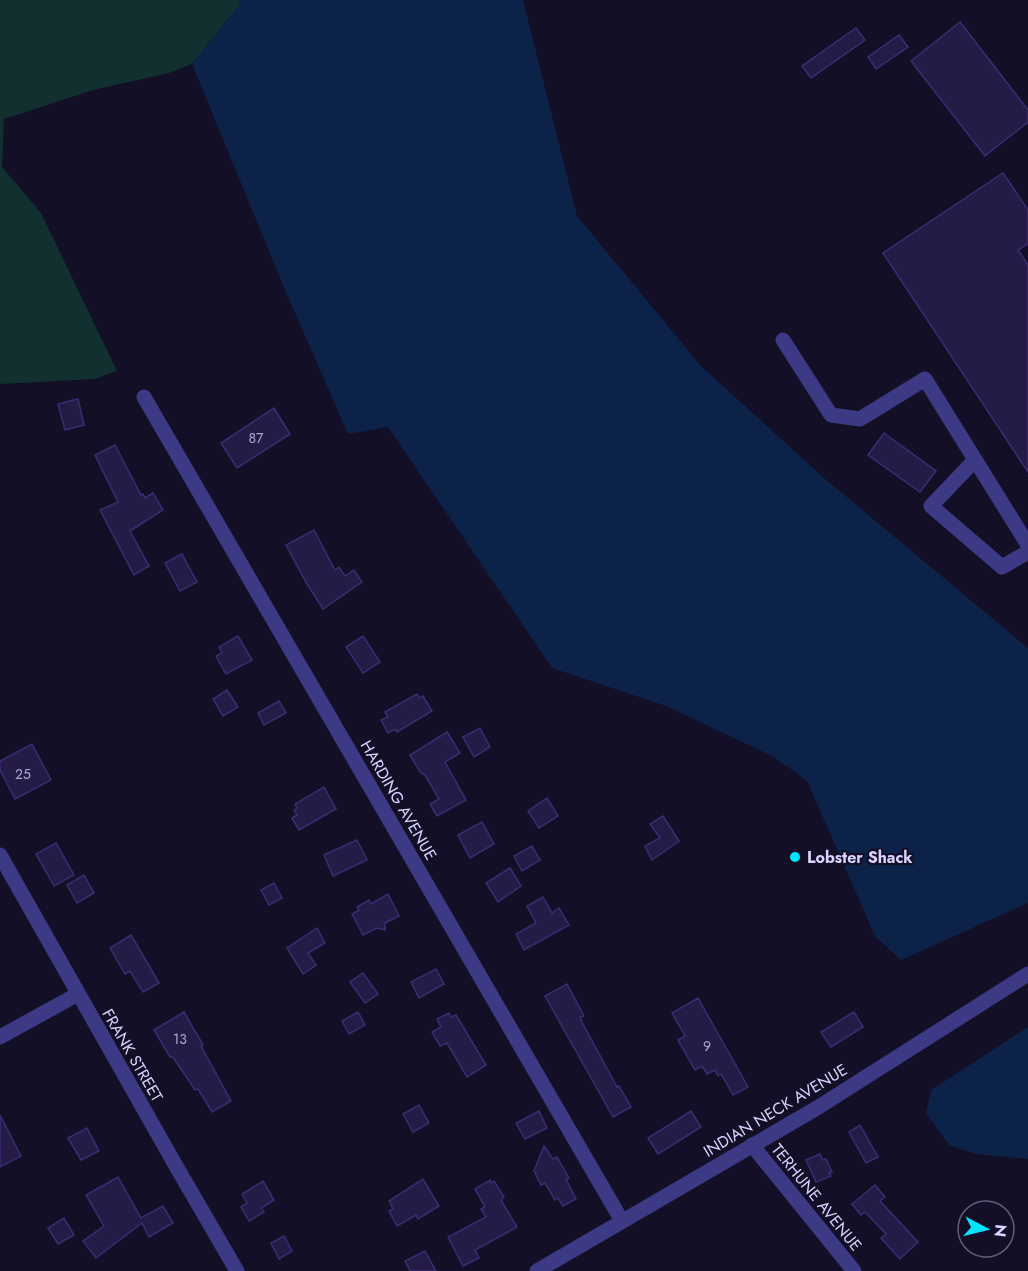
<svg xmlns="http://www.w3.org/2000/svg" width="1028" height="1271" font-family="Jost,sans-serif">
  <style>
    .green { fill: #12302f }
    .water { fill: #0c2248 }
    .building { fill: #241b47; stroke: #3b2d73; stroke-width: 1.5 }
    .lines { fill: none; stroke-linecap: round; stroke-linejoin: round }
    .minor { stroke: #3d3a85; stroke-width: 15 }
    .poi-dot { fill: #00e5ff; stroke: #130f26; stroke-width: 2 }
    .labels { text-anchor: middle; stroke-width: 4.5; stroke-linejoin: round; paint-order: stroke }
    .number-label { font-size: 14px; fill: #aca6d1 }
    .street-label { font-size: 16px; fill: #d9d4ff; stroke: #130f26 }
    .poi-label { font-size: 16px; font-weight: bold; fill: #d9d4ff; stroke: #130f26; text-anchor: start }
  </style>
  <rect width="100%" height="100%" fill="#130f26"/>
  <!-- green -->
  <path class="green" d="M0 0H239L240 4 192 64 169 73 93 90 4 119 2 167 41 213 117 371 95 379 0 384Z"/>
  <!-- water -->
  <g class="water">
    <path d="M239 0H523L577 216 701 366 824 478 1028 648V903L901 960 875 936 807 781 774 757 666 706 552 668 388 427 348 434 285 290 192 64 240 4Z"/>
    <path d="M1028 1027V1159L975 1154 949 1145 926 1113 931 1090Z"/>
  </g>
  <!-- building -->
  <g class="building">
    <path d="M960 22 1028 110V122L985 156 911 61Z"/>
    <path d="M856 28 865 40 811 78 802 66Z"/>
    <path d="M899 35 908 47 876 69 868 57Z"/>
    <path d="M1003 173 1028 210V244L1018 250 1028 265V472L883 253Z"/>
    <path d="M78 399 84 425 65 430 58 404Z"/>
    <path d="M274 408 290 434 237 468 221 443Z"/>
    <path d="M884 433 936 471 920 492 868 455Z"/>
    <path d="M115 445 141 495 143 494 145 498 153 493 163 510 130 531 149 566 134 575 100 510 118 502 95 455Z"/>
    <path d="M314 530 335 570 339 567 345 576 354 570 362 582 323 609 307 584 286 545Z"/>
    <path d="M182 554 197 582 180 591 165 563Z"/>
    <path d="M238 636 252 660 226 674 216 656 222 653 219 647Z"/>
    <path d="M363 636 380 662 363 673 346 647Z"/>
    <path d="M227 690 238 707 223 716 213 699Z"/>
    <path d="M417 694 420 698 423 696 432 711 397 732 395 729 388 733 381 720 388 717 385 712Z"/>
    <path d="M279 701 286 713 264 725 258 713Z"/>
    <path d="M480 728 490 747 474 757 463 737Z"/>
    <path d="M447 732 460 753 445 762 466 800 437 816 430 804 439 799 425 775 420 772 410 755Z"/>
    <path d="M32 744 51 780 15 799 0 770V761Z"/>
    <path d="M324 787 336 809 299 830 292 818 297 815 294 810 297 808 295 804Z"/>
    <path d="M547 798 558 816 539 828 528 811Z"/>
    <path d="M663 816 679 841 652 860 645 846 660 838 650 824Z"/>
    <path d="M482 822 494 844 470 858 458 835Z"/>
    <path d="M357 840 367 860 333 876 324 855Z"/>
    <path d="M56 843 74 875 54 886 36 854Z"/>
    <path d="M532 846 540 860 522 871 514 856Z"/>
    <path d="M510 868 521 886 498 902 486 883Z"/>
    <path d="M84 875 94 893 77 903 67 885Z"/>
    <path d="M274 883 282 898 269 905 261 890Z"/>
    <path d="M388 894 399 916 385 923V930L377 928 363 935 352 914 359 910 357 907 369 900 371 904Z"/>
    <path d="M543 897 552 913 559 908 569 925 524 950 516 934 536 923 527 906Z"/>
    <path d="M317 928 325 943 308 953 316 965 303 974 287 948Z"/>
    <path d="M131 935 159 983 143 992 130 971 125 974 110 948Z"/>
    <path d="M436 969 444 984 419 998 411 982Z"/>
    <path d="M363 973 378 994 365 1003 350 982Z"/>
    <path d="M567 984 584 1016 580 1017 583 1024 617 1087 619 1086 631 1107 613 1117 545 996Z"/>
    <path d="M698 998 748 1087 733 1095 721 1074 718 1076 715 1070 707 1074 702 1066 695 1070 678 1040 685 1036 672 1013Z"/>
    <path d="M184 1012 203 1045 201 1046 231 1101 212 1112 198 1089 195 1090 173 1057H170L154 1030Z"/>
    <path d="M358 1012 365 1025 349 1034 342 1021Z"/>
    <path d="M854 1012 863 1027 831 1047 821 1032Z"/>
    <path d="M449 1013 451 1017 456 1015 486 1065 467 1077 447 1043 440 1046 432 1032 441 1027 437 1019Z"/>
    <path d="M419 1105 429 1123 413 1132 403 1114Z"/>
    <path d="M539 1111 547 1128 525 1139 516 1123Z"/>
    <path d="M691 1111 701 1127 658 1154 648 1138Z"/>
    <path d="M0 1115 21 1156 0 1167Z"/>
    <path d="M860 1125 878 1157 866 1163 849 1132Z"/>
    <path d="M87 1128 99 1151 81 1160 68 1138Z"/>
    <path d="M544 1146 553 1159 557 1157 569 1178 566 1179 576 1199 563 1206 558 1198 555 1200 545 1183 541 1185 534 1171Z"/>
    <path d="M820 1154 823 1160 826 1159 832 1172 829 1173 831 1176 816 1182 806 1160Z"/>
    <path d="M118 1177 141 1218 163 1206 173 1223 149 1237 142 1223 96 1258 83 1241 104 1226 86 1195Z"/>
    <path d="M423 1179 439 1206 418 1219 416 1215 397 1226 389 1211 393 1209 389 1201Z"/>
    <path d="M490 1180 491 1183 494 1181 504 1197 501 1200 517 1227 475 1250 479 1258 463 1266 448 1237 486 1217 481 1209 485 1207 475 1189Z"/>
    <path d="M263 1181 274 1200 261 1208 264 1212 249 1221 241 1207 247 1203 242 1194Z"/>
    <path d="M875 1185 885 1197 880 1201 918 1242 900 1259 881 1238 886 1234 865 1212 861 1215 852 1204Z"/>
    <path d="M64 1218 74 1235 58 1244 48 1228Z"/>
    <path d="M284 1236 292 1251 279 1259 271 1243Z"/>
    <path d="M425 1251 436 1271H410L405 1261Z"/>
  </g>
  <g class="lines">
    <!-- minor -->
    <g class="minor">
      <path d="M783 340 831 415 860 419 925 379 1028 545"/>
      <path d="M144 397 622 1221"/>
      <path d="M975 460 931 506 1002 567 1028 552"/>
      <path d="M0 855 176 1166 237 1271"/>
      <path d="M0 1037 78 994"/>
      <path d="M752 1145 854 1271"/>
      <path d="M537 1271 817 1108 1028 974"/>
    </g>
  </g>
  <!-- markers -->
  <circle class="poi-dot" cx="795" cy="857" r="6"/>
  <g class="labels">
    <!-- number labels -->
    <g class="number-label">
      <text x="256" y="443">87</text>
      <text x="23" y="779">25</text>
      <text x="180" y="1044">13</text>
      <text x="707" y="1051">9</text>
    </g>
    <!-- street labels -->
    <g class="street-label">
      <text transform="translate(399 800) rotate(60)" y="6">HARDING AVENUE</text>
      <text transform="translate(133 1055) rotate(60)" y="6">FRANK STREET</text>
      <text transform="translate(775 1110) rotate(-31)" y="6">INDIAN NECK AVENUE</text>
      <text transform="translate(817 1197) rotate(51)" y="6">TERHUNE AVENUE</text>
    </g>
    <!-- poi labels -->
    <g class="poi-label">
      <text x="807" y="863">Lobster Shack</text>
    </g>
  </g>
  <!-- north arrow -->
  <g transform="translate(986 1229) rotate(97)"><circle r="28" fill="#130f26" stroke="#625e7d" stroke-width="1.5"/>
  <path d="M0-4.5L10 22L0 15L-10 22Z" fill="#00e5ff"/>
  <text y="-9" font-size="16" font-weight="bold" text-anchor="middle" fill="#d9d4ff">N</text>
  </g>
</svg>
